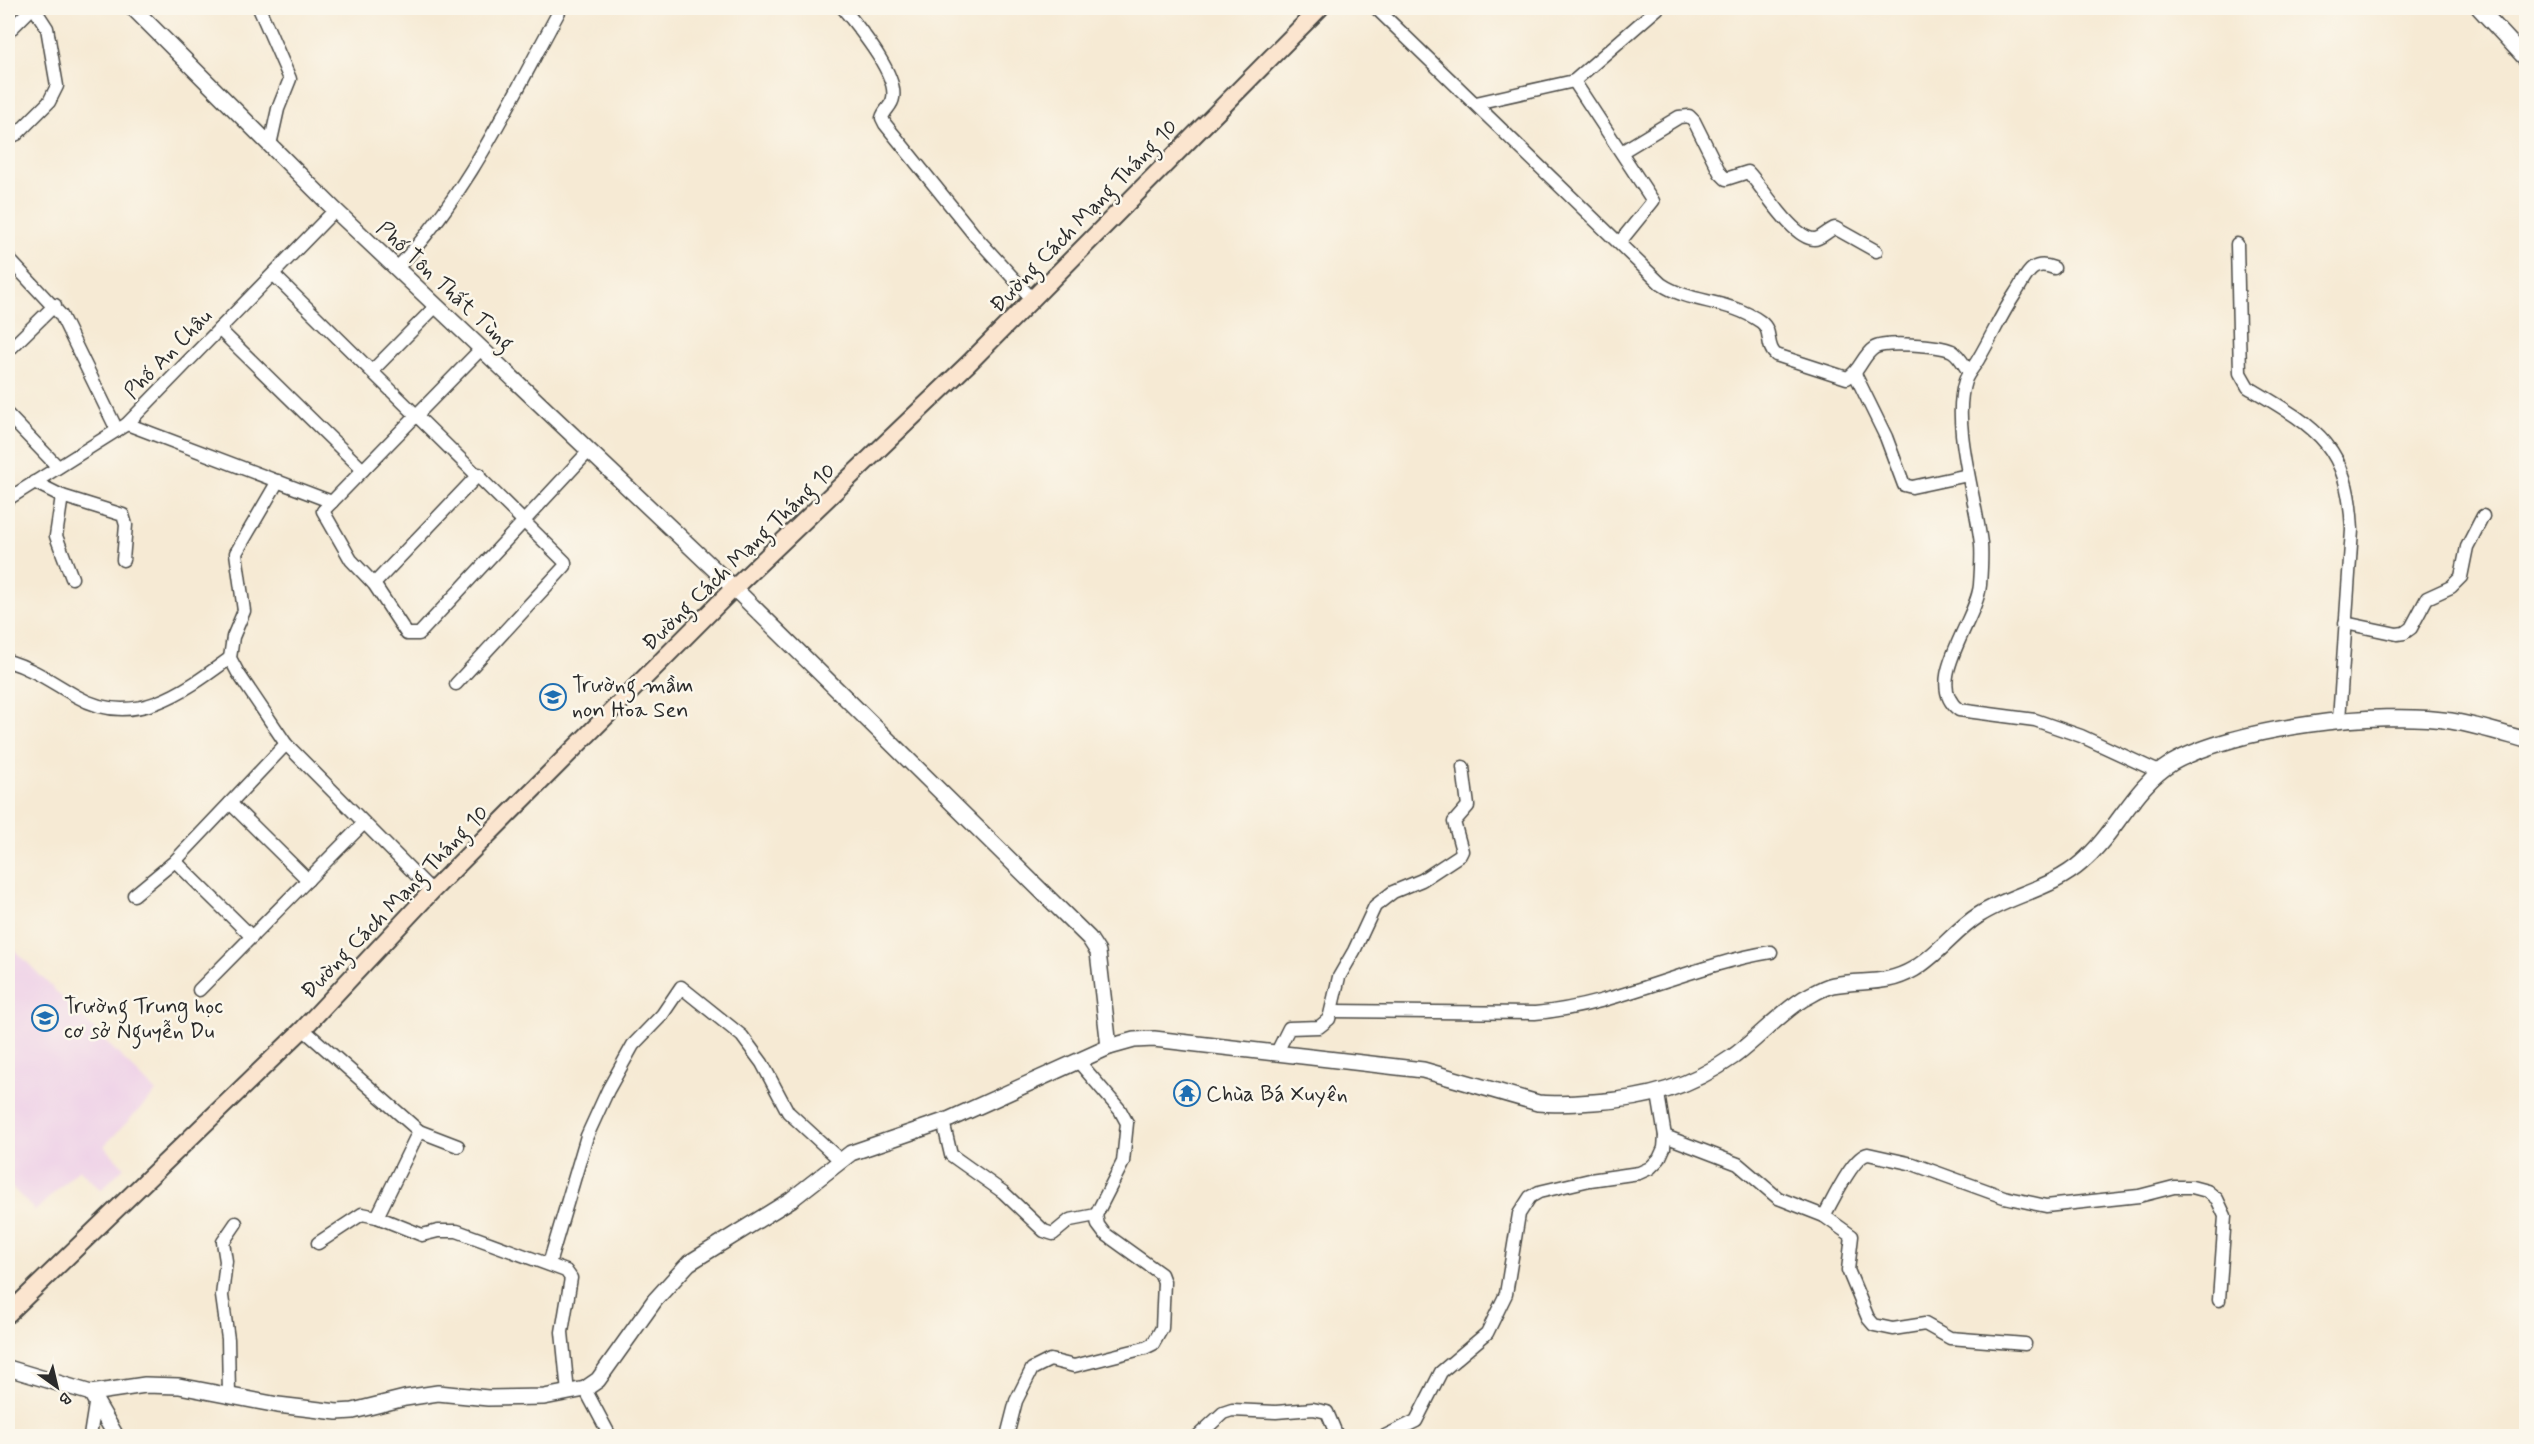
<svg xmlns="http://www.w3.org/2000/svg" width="2534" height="1444" font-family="Mynerve,sans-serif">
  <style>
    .built { fill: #eed0e7 }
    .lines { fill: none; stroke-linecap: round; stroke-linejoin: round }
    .minor-casing { stroke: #494844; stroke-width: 15 }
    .tertiary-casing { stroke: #494844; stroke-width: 18 }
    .secondary-casing { stroke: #494844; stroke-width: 20 }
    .minor { stroke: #fff; stroke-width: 12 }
    .tertiary { stroke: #fff; stroke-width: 15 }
    .secondary { stroke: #fbe5cf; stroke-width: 16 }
    .labels { text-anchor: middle; stroke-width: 5; stroke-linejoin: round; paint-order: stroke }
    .street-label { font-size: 22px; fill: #2b2b2b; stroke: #fbf7ec }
    .poi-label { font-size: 22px; fill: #2b2b2b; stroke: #fbf7ec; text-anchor: start }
  </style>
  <rect width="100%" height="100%" fill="#fbf7ec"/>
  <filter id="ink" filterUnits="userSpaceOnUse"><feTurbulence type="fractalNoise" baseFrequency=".0167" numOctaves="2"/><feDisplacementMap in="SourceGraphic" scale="12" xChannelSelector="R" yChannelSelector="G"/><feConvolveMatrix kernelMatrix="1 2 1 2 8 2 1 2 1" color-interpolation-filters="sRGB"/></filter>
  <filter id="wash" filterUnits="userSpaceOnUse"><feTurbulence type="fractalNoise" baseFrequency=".008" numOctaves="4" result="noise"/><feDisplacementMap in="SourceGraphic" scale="24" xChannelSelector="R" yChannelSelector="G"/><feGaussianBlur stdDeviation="1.35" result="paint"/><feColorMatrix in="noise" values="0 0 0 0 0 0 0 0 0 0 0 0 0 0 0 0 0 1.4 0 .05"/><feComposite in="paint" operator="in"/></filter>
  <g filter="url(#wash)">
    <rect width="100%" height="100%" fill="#f6ead4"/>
    <!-- built -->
    <path class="built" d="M8 943 156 1092 104 1146 124 1167 101 1190 79 1169 35 1211 8 1183Z"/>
  </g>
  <g filter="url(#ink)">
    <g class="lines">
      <defs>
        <g id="minor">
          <path d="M259 8 290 79 278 109 270 145"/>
          <path d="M843 8C857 26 898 74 893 98 892 106 884 110 882 118L885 124 976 237 1033 300"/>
          <path d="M1376 8 1661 284C1691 304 1729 299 1761 322 1773 331 1765 346 1776 355L1847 378C1860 372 1862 356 1874 348 1885 341 1939 345 1952 351 1959 355 1964 365 1969 372"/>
          <path d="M8 32 32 8"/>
          <path d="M1574 81 1653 201 1619 243"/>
          <path d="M1476 103 1574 81 1658 8"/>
          <path d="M8 138 17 134 49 102 57 86 47 28 34 8"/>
          <path d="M1623 151 1679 117 1689 116 1694 121 1720 173 1726 179 1748 172C1762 186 1792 238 1814 239 1821 239 1828 230 1835 228L1876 251"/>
          <path d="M2237 244 2240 373 2248 387C2317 428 2348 444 2352 530L2339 720"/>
          <path d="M8 258 61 315 117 430"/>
          <path d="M2054 268C2030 259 2027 276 2015 294 2001 315 1992 336 1979 358 1975 366 1968 372 1965 381 1951 424 1976 498 1981 544 1982 557 1981 571 1980 585 1977 620 1922 683 1959 710L2035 720 2081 736 2159 772"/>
          <path d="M396 269C468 195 512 97 561 8"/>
          <path d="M274 275 565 562V566L456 684"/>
          <path d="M219 329 363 470"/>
          <path d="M481 349 323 511 351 560 374 584 407 634H419L589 451"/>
          <path d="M8 351 55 305"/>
          <path d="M372 371 436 306"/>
          <path d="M1855 374 1886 437 1904 485 1912 487 1968 475"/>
          <path d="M8 415 58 467"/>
          <path d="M127 424 332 502"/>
          <path d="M278 481 236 553 244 611 233 637 230 658 238 673 286 744 432 891"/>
          <path d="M34 482 62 496 123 515 126 525 123 560"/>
          <path d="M62 496 56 536 72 578"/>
          <path d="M8 499 127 424 335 210"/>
          <path d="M374 584 479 474"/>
          <path d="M2345 623 2397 634 2404 633 2411 628 2427 598 2451 587 2461 577 2467 547 2483 516"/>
          <path d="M8 661C34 669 53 683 76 696 134 730 185 691 230 658"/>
          <path d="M230 803 308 880"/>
          <path d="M175 861 252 937"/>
          <path d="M134 895 175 861 286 744"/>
          <path d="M199 990 364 823"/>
          <path d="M1332 1011 1535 1013C1617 1006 1690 965 1771 952"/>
          <path d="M303 1029 419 1131 377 1217"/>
          <path d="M1277 1052 1289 1028 1319 1027 1329 1019 1339 977 1354 951 1375 906 1393 892 1422 880 1460 855 1462 851 1454 822 1468 806 1463 767"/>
          <path d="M943 1121 951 1155 1003 1192 1044 1231 1053 1234 1070 1220 1096 1215"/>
          <path d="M419 1131 458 1146"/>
          <path d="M1665 1136 1738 1164 1778 1198 1824 1216 1852 1236 1848 1270 1868 1318 1874 1325 1893 1329 1925 1324 1950 1338 2025 1344"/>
          <path d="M1824 1216C1832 1202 1853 1156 1868 1154L1913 1164 2004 1197 2046 1206 2139 1196 2174 1187H2192L2207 1191 2217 1199 2225 1216 2219 1300"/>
          <path d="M318 1243 362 1214 377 1217 422 1235 438 1231H457L566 1271 571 1278 562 1332 568 1393"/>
          <path d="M549 1264 587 1136 608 1090 633 1045 662 1015 681 987 742 1036 762 1063 788 1112 840 1160"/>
          <path d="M585 1389 610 1436"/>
          <path d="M229 1395 228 1339 222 1296 226 1261 223 1242 236 1223"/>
          <path d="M90 1436 96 1398"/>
          <path d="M1007 1436 1016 1401 1032 1369 1050 1360 1074 1366 1145 1348 1153 1344 1162 1328 1164 1282 1161 1274 1104 1233 1098 1225 1096 1215 1123 1162 1127 1123 1120 1110 1078 1061"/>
          <path d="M1198 1436 1223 1413 1232 1410 1276 1412 1313 1409 1327 1412 1337 1436"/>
          <path d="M1385 1436 1416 1421 1441 1372 1487 1333 1506 1294 1519 1214 1530 1197 1539 1192 1590 1180 1639 1173 1650 1168 1659 1159 1664 1148 1665 1136 1658 1094"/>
        </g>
        <g id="tertiary">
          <path d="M133 8 335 210 734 588 1089 938 1098 952 1109 1047"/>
          <path d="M2479 8 2526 59"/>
          <path d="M8 1368 91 1393 116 1436"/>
          <path d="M91 1393 145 1385 179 1386 278 1405 337 1412 353 1411 405 1398 438 1393 488 1398 544 1397 585 1389 598 1380 655 1300 689 1263 792 1199 851 1153 950 1119 1109 1047 1134 1040 1154 1039 1423 1070 1538 1103C1557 1105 1575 1103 1594 1102 1647 1099 1690 1087 1734 1056 1758 1038 1778 1015 1803 999 1813 994 1823 987 1833 985 1864 979 1885 986 1914 969 1939 954 1955 930 1979 915 2012 894 2052 889 2082 862 2116 833 2134 786 2172 763 2235 727 2379 710 2451 721 2476 725 2501 733 2526 740"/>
        </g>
        <path id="secondary" d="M8 1314 303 1029 432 891 734 588 969 363 1320 8"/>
      </defs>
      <!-- minor casing -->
      <use href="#minor" class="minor-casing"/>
      <!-- tertiary casing -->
      <use href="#tertiary" class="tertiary-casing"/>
      <!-- secondary casing -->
      <use href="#secondary" class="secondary-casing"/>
      <!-- minor -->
      <use href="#minor" class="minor"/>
      <!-- tertiary -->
      <use href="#tertiary" class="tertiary"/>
      <!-- secondary -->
      <use href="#secondary" class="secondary"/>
    </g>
  </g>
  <!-- icons -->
  <defs>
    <symbol id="school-ring" viewBox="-11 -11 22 22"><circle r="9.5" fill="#fbf7ec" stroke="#1f6fb2" stroke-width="1.5"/><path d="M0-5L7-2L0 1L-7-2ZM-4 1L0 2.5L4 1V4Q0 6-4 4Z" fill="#1f6fb2"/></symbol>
    <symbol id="temple-ring" viewBox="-11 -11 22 22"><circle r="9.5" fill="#fbf7ec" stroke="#1f6fb2" stroke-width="1.5"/><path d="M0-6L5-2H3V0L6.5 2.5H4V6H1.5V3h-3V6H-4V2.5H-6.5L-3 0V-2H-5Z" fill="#1f6fb2"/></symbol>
  </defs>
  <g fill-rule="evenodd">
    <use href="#school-ring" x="538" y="682" width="30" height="30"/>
    <use href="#school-ring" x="30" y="1003" width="30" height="30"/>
    <use href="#temple-ring" x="1172" y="1078" width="30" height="30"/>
  </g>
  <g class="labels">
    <!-- street labels -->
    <g class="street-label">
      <text transform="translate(1083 215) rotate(-46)" y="8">Đường Cách Mạng Tháng 10</text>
      <text transform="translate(446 285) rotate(43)" y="8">Phố Tôn Thất Tùng</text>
      <text transform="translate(167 353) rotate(-46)" y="8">Phố An Châu</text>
      <text transform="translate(738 556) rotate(-44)" y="8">Đường Cách Mạng Tháng 10</text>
      <text transform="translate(394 901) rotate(-46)" y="8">Đường Cách Mạng Tháng 10</text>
    </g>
    <!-- poi labels -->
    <g class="poi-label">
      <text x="572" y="692">Trường mầm<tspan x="572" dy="25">non Hoa Sen</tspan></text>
      <text x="64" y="1013">Trường Trung học<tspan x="64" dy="25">cơ sở Nguyễn Du</tspan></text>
      <text x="1206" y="1101">Chùa Bá Xuyên</text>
    </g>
  </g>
  <!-- margin -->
  <rect width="2534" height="1444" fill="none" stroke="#fbf7ec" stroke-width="30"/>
  <!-- north arrow -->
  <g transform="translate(57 1387) rotate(146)" stroke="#fbf7ec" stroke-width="4.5" paint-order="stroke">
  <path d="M0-4.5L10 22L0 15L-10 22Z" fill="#2b2b2b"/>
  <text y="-9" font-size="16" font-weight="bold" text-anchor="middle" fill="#2b2b2b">B</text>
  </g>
</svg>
